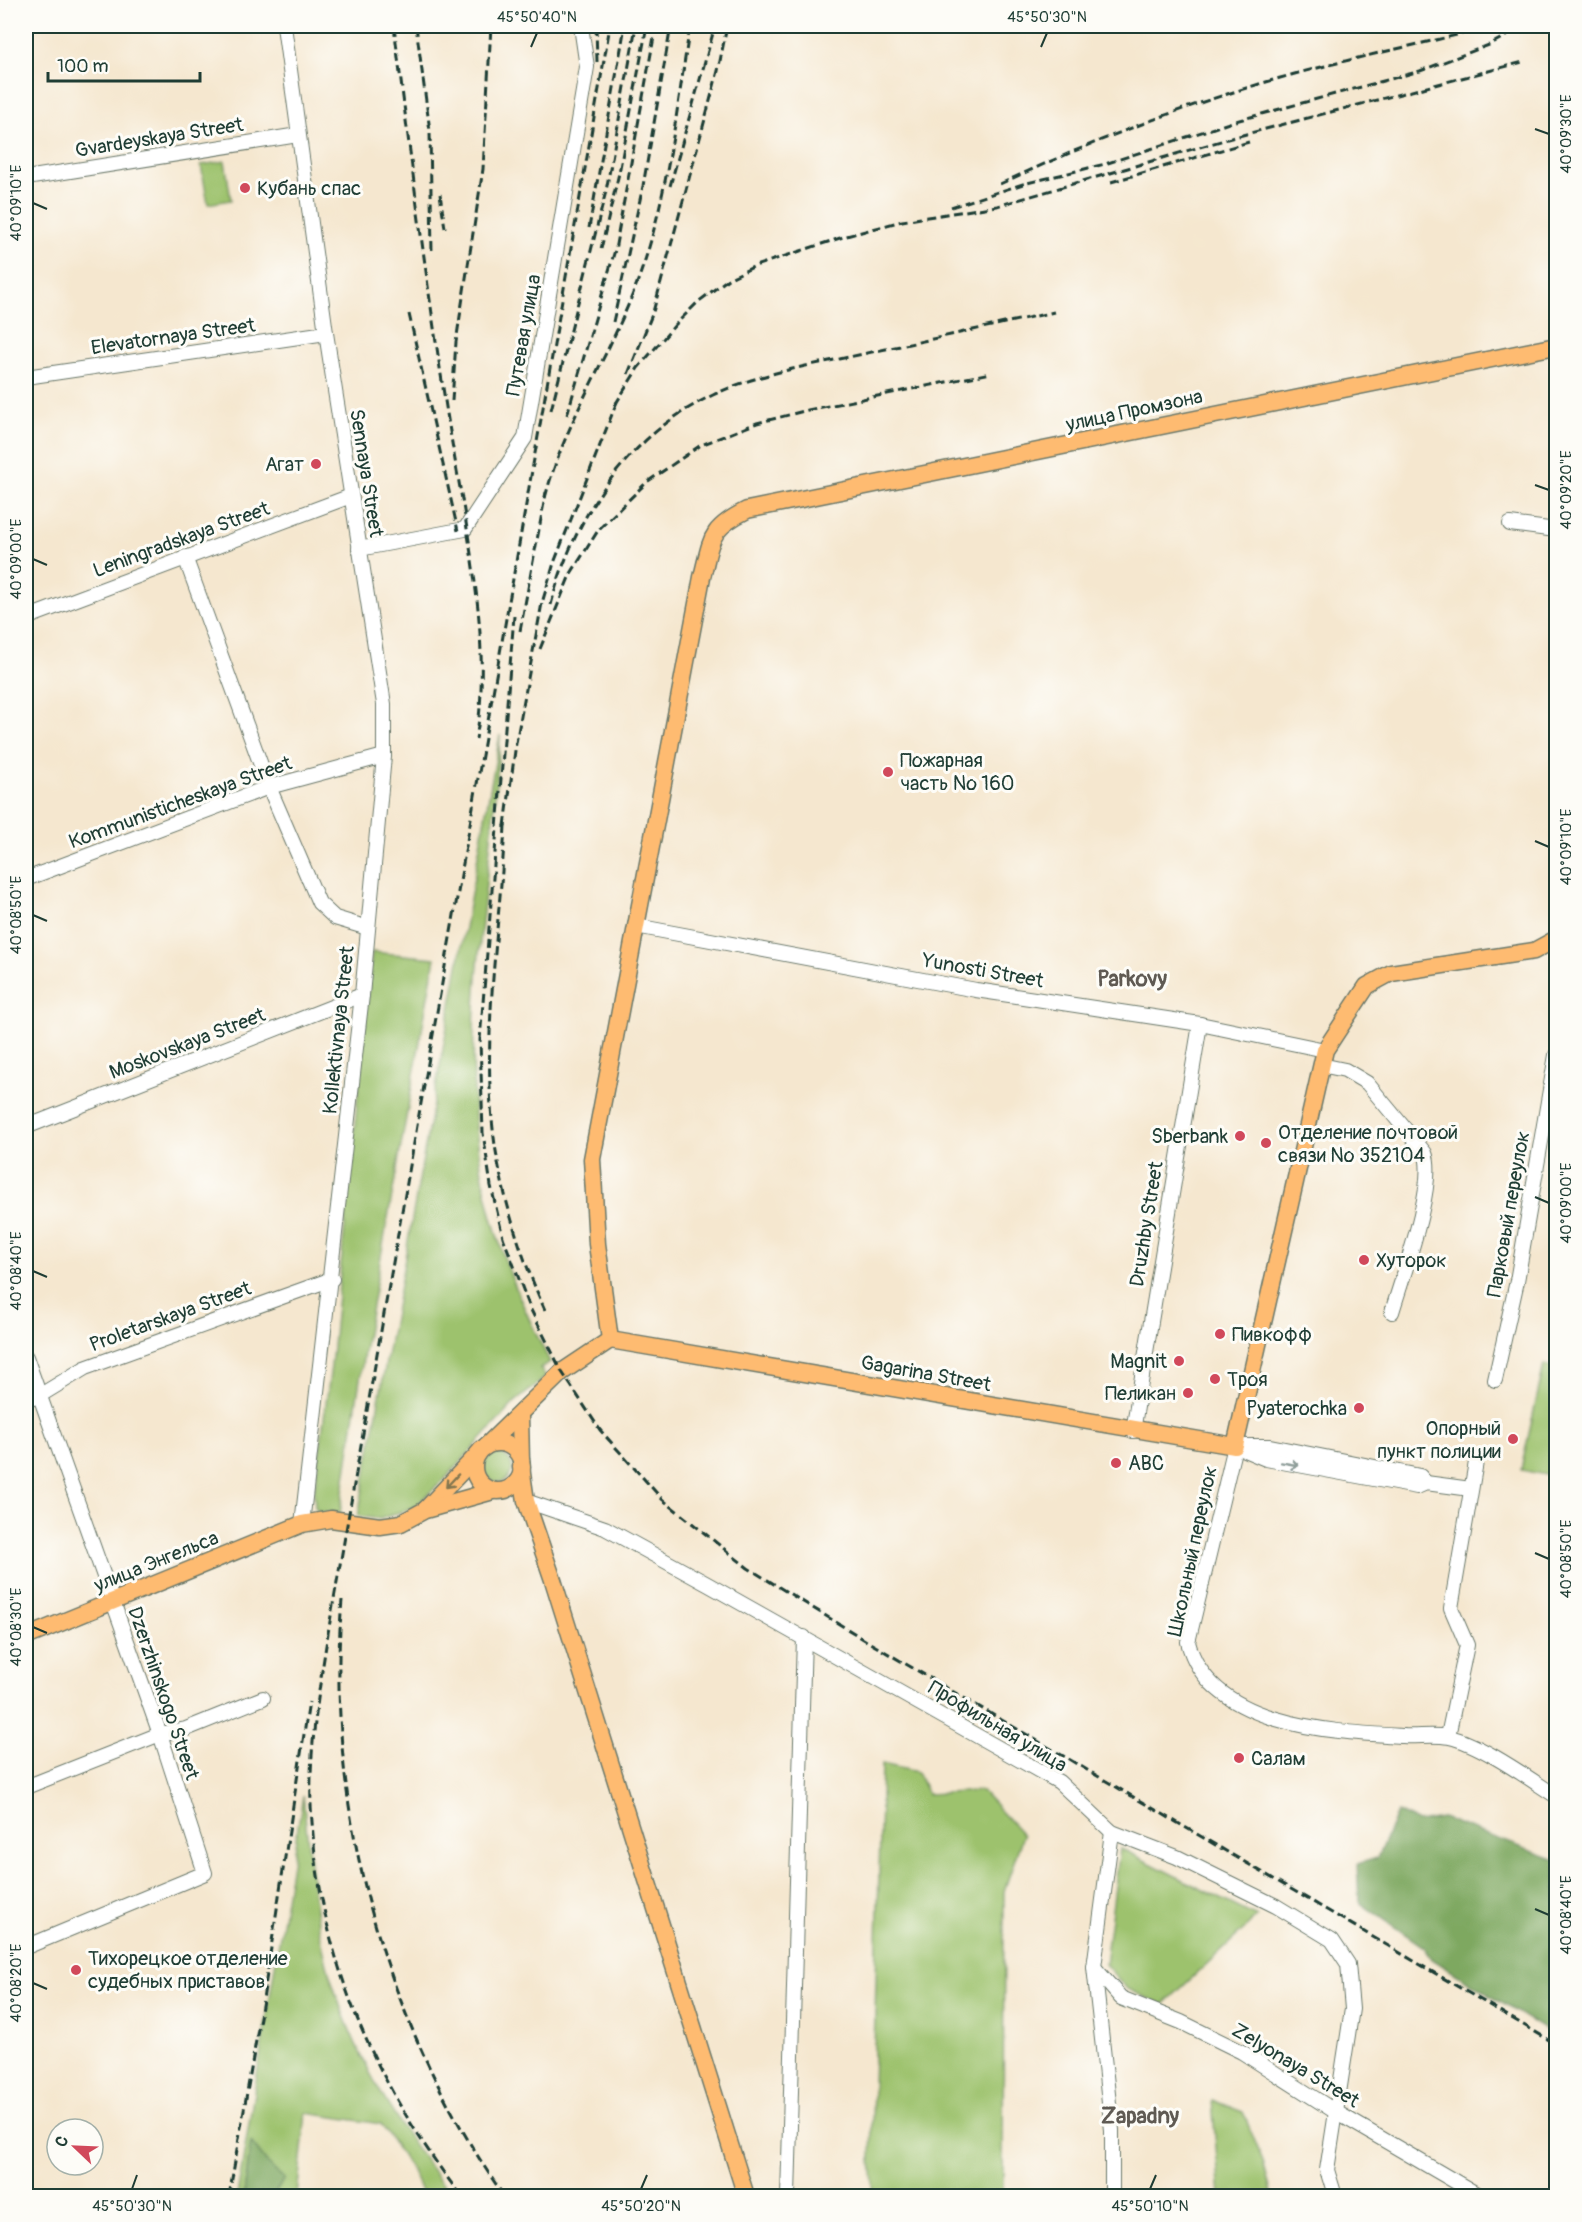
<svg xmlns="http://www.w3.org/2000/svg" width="1582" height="2222" font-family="Pangolin,sans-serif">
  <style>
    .green { fill: #9dc26d; stroke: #5e8050; stroke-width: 1.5 }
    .forest { fill: #7ea860; stroke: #4e724a; stroke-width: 1.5 }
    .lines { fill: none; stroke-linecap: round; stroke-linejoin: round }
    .minor-casing { stroke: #6a786a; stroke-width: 16 }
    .major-casing { stroke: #6a786a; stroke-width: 19 }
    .minor { stroke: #fff; stroke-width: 14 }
    .major { stroke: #febb71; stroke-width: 16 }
    .rail { stroke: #1f3d34; stroke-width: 3; stroke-dasharray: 9 4.5; stroke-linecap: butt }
    .oneway { stroke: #8f9e9a }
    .oneway2 { stroke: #83764f }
    .ticks { fill: none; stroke: #1f3d34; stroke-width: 2 }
    .poi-dot { fill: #d1495b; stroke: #fdfcf7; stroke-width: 2 }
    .labels { text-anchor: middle; stroke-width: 6; stroke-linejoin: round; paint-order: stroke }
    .street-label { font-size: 20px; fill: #1f3d34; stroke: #fdfcf7 }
    .poi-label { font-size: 20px; fill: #1f3d34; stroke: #fdfcf7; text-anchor: start }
    .quarter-label { font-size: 22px; font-weight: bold; fill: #5f5a53; stroke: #fdfcf7 }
    .neatline { fill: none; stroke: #1f3d34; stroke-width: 2 }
    .ticks-label { font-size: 15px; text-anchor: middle; fill: #1f3d34 }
  </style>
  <rect width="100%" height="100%" fill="#fdfcf7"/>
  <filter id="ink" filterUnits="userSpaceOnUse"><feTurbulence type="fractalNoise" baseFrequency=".0167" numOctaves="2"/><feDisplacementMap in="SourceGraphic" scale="12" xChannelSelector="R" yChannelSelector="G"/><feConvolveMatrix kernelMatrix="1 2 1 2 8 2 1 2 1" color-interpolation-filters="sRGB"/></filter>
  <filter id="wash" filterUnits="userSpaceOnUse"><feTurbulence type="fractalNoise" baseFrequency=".008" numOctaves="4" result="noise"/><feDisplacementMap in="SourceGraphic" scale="24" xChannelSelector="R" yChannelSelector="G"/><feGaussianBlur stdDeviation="1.35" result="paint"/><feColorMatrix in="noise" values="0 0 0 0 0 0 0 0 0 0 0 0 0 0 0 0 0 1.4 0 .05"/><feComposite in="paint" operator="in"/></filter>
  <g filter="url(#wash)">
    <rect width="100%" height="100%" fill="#f5e7cf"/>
    <!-- green -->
    <g class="green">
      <path d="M225 161 231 200 208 204 201 165Z"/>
      <path d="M500 735C492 882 454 1048 486 1193 499 1253 522 1307 550 1362L540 1368 546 1377 515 1402 444 1480 414 1507 380 1519 358 1516Z"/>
      <path d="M372 952 435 958 366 1339 340 1513 319 1512 315 1507 314 1493 331 1366Z"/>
      <path d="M1544 1365 1556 1368V1477L1521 1470Z"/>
      <circle cx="498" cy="1468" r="14"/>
      <path d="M882 1764 917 1772 928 1794 982 1791 1023 1835 1004 1891 1003 2196H874L871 2159Z"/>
      <path d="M303 1796C308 1840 311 1884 319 1928 337 2029 389 2117 452 2196H423L412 2171 381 2124 306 2113 297 2196H272L285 2179 271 2168 251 2142 244 2194 253 2196H237Z"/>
      <path d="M1120 1848 1257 1917 1163 2005 1127 1989 1105 1964Z"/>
      <path d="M1212 2100 1243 2112 1263 2161 1272 2196H1220Z"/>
    </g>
    <!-- forest -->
    <g class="forest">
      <path d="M1397 1812 1418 1822 1442 1818 1556 1860V2037L1432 1959 1425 1948 1359 1902 1357 1864 1377 1858Z"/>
      <path d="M251 2142 271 2168 285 2179 272 2196 244 2195Z"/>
    </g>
  </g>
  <g filter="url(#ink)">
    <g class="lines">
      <defs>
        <g id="minor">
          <path d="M284 26 326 333 384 704V756L362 995 302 1524"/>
          <path d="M26 178 298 135"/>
          <path d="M26 377 326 333"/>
          <path d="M1510 524 1556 530"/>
          <path d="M359 549 465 529 525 438 587 67 581 26"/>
          <path d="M185 557 269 787 319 903 335 918 368 928"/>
          <path d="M26 618 351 496"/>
          <path d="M26 879 269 787 384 756"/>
          <path d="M636 926 976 990 1200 1024 1325 1050"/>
          <path d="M1321 1065 1345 1070 1367 1083 1425 1153C1437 1183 1402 1278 1392 1312"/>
          <path d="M26 1127 362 995"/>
          <path d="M26 1357 160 1734 205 1873 26 1947"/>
          <path d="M1495 1380 1517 1281 1556 1055"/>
          <path d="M26 1400 39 1396 85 1368 332 1279"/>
          <path d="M1133 1431 1200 1024"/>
          <path d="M1235 1446 1188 1642C1210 1727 1333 1732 1403 1736 1418 1737 1435 1734 1449 1737 1481 1744 1528 1778 1556 1796"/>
          <path d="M1235 1446 1266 1459 1417 1487 1426 1483 1471 1489"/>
          <path d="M1243 1446H1270L1420 1476 1426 1483"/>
          <path d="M526 1501 605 1528 709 1585 1059 1782 1112 1832 1177 1857 1276 1906 1332 1940 1348 1964 1352 2009 1327 2170 1335 2196"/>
          <path d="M1448 1736 1467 1645 1451 1608 1476 1462"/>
          <path d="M26 1787 160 1734 186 1729 263 1698"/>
          <path d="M1094 1967 1121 1998 1181 2022 1242 2052 1336 2112 1480 2196"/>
          <path d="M788 2196 804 1637"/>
          <path d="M1112 2196V2130L1094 1967 1112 1832"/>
        </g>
        <g id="major">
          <path d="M610 1340 597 1244 592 1159 702 577C712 538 709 529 747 510L1556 346"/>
          <path d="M610 1340 1235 1446 1325 1050 1367 986 1391 973 1534 951 1556 939"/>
          <path d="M520 1415 521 1462"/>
          <circle cx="498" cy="1467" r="24"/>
          <path d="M485 1447 562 1372 610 1340"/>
          <path d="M521 1467 526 1501 553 1580 746 2196"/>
          <path d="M426 1509 478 1454"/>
          <path d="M26 1637 302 1524 331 1519 380 1526 401 1523 425 1510 493 1491"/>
        </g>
      </defs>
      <!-- minor casing -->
      <use href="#minor" class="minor-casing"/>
      <!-- major casing -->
      <use href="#major" class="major-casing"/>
      <!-- minor -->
      <use href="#minor" class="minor"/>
      <!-- major -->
      <use href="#major" class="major"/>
      <!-- rail -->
      <g class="rail">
        <path d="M394 26C410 153 426 280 446 407 462 510 494 636 476 739"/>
        <path d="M416 26 430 131 432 254"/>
        <path d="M596 26 597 62"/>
        <path d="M1111 182 1249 142"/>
        <path d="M1000 184C1093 141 1192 102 1291 75 1353 58 1416 45 1478 30"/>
        <path d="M670 186 715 26"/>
        <path d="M440 194 445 228"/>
        <path d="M951 207 1023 184 1105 164 1232 122 1420 71 1489 45 1524 26"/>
        <path d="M589 228 625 26"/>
        <path d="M601 249 619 173 647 26"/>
        <path d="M409 314 458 531"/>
        <path d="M613 322 643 186 671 26"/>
        <path d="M628 374 653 312 718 71 727 26"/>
        <path d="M452 401 456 342 483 169 491 26"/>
        <path d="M615 405 638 368 675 325 698 302 728 279 755 266 843 237 902 221 997 206 1231 138 1523 62"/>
        <path d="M551 410 606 191 636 26"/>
        <path d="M567 415 615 250 656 26"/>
        <path d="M545 498C566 417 614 350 641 272 668 195 677 106 690 26"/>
        <path d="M551 605C573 517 628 435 713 395 761 372 815 365 867 353 929 340 991 326 1054 312"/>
        <path d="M514 616 480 1040 483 1133 491 1186 503 1237 530 1308 562 1372 600 1430 662 1499 748 1568 870 1643 1556 2044"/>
        <path d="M520 631 546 492"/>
        <path d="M540 649 570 575 599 529 647 482 701 445 757 423 808 410 991 373"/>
        <path d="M505 825C500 930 480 1040 495 1145 504 1202 521 1257 545 1310"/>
        <path d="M505 826 516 743 542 603 554 563 618 399"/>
        <path d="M342 1600C324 1808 385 2025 504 2196"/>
        <path d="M229 2196 262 2006 309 1702"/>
        <path d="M461 2196C371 2078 318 1955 311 1805 309 1748 319 1690 328 1633L610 26"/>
      </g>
    </g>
    <!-- one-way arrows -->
    <defs><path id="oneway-shaft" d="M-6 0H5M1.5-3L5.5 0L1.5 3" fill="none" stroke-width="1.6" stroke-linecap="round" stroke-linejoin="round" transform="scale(1.5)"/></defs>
    <use class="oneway" href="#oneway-shaft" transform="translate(1290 1464) rotate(10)"/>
    <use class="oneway2" href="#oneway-shaft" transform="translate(452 1481) rotate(133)"/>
  </g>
  <!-- ticks -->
  <path class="ticks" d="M531 47 537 33M1041 47 1047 33M1535 129 1549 134M33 203 47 209M1535 485 1549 490M33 559 47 565M1535 841 1549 847M33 915 47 921M1535 1197 1549 1203M33 1271 47 1277M1535 1553 1549 1559M33 1627 47 1633M1535 1909 1549 1915M33 1983 47 1989M132 2189 137 2175M641 2189 647 2175M1150 2189 1156 2175"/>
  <!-- markers -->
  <g class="poi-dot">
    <circle cx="245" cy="188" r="6"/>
    <circle cx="316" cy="464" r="6"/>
    <circle cx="888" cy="772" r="6"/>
    <circle cx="1240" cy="1136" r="6"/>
    <circle cx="1266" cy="1143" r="6"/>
    <circle cx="1364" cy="1260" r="6"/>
    <circle cx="1220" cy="1334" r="6"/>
    <circle cx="1179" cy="1361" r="6"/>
    <circle cx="1215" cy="1379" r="6"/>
    <circle cx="1188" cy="1393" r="6"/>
    <circle cx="1359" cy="1408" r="6"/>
    <circle cx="1513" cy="1439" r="6"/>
    <circle cx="1116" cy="1463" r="6"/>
    <circle cx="1239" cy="1758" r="6"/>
    <circle cx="76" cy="1970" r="6"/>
  </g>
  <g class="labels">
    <!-- street labels -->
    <g class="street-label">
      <text transform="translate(159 137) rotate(-9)" y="7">Gvardeyskaya Street</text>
      <text transform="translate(523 335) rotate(-80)" y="7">Путевая улица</text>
      <text transform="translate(173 336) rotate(-8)" y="7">Elevatornaya Street</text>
      <text transform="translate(1134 410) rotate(-12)" y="7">улица Промзона</text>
      <text transform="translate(367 473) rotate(81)" y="7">Sennaya Street</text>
      <text transform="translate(181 539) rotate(-20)" y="7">Leningradskaya Street</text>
      <text transform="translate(180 802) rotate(-20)" y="7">Kommunisticheskaya Street</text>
      <text transform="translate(983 970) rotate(10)" y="7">Yunosti Street</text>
      <text transform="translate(338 1030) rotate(-84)" y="7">Kollektivnaya Street</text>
      <text transform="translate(187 1043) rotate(-21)" y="7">Moskovskaya Street</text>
      <text transform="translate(1508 1214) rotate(-80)" y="7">Парковый переулок</text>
      <text transform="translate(1146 1224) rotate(-81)" y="7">Druzhby Street</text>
      <text transform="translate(170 1316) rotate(-20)" y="7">Proletarskaya Street</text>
      <text transform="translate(926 1373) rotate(10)" y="7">Gagarina Street</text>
      <text transform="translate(1192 1551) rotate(-78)" y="7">Школьный переулок</text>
      <text transform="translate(156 1561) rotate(-22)" y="7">улица Энгельса</text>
      <text transform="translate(164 1693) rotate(71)" y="7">Dzerzhinskogo Street</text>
      <text transform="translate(998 1726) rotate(31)" y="7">Профильная улица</text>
      <text transform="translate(1296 2065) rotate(31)" y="7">Zelyonaya Street</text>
    </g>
    <!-- poi labels -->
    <g class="poi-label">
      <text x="257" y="195">Кубань спас</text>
      <text x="304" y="471" text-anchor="end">Агат</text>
      <text x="900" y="767">Пожарная<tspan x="900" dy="23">часть № 160</tspan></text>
      <text x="1278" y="1139">Отделение почтовой<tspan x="1278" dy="23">связи № 352104</tspan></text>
      <text x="1228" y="1143" text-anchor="end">Sberbank</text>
      <text x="1376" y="1267">Хуторок</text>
      <text x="1232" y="1341">Пивкофф</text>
      <text x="1167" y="1368" text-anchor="end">Magnit</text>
      <text x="1227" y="1386">Троя</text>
      <text x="1176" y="1400" text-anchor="end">Пеликан</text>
      <text x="1347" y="1415" text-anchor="end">Pyaterochka</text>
      <text x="1501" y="1435" text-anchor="end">Опорный<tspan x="1501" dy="23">пункт полиции</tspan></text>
      <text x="1128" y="1470">ABC</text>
      <text x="1251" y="1765">Салам</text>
      <text x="88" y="1965">Тихорецкое отделение<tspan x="88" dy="23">судебных приставов</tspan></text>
    </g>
    <!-- quarter labels -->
    <g class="quarter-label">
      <text x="1132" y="986">Parkovy</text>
      <text x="1140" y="2123">Zapadny</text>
    </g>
  </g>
  <!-- margin -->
  <rect width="1582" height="2222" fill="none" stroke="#fdfcf7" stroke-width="66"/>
  <!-- north arrow -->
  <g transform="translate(75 2147) rotate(293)"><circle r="28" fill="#fdfcf7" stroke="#a4b0a9" stroke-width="1.5"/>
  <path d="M0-4.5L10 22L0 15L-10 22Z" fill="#d1495b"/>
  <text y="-9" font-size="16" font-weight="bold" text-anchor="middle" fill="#1f3d34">С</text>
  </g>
  <!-- scale -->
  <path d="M48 72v9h152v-9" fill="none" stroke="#1f3d34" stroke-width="3"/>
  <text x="57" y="72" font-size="18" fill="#1f3d34" stroke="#fdfcf7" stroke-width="4.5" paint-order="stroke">100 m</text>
  <rect x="33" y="33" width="1516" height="2156" class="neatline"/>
  <g class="ticks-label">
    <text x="537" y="22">45°50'40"N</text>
    <text x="1047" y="22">45°50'30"N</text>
    <text transform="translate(1566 134) rotate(-90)" y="5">40°09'30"E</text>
    <text transform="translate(16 203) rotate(-90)" y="5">40°09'10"E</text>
    <text transform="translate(1566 490) rotate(-90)" y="5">40°09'20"E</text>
    <text transform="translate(16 559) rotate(-90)" y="5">40°09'00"E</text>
    <text transform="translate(1566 847) rotate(-90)" y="5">40°09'10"E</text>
    <text transform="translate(16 915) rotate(-90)" y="5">40°08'50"E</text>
    <text transform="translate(1566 1203) rotate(-90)" y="5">40°09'00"E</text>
    <text transform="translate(16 1271) rotate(-90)" y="5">40°08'40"E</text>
    <text transform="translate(1566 1559) rotate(-90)" y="5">40°08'50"E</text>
    <text transform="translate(16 1627) rotate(-90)" y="5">40°08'30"E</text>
    <text transform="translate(1566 1915) rotate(-90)" y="5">40°08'40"E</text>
    <text transform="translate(16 1983) rotate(-90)" y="5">40°08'20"E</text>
    <text x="132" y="2211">45°50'30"N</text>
    <text x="641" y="2211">45°50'20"N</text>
    <text x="1150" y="2211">45°50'10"N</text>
  </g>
</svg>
